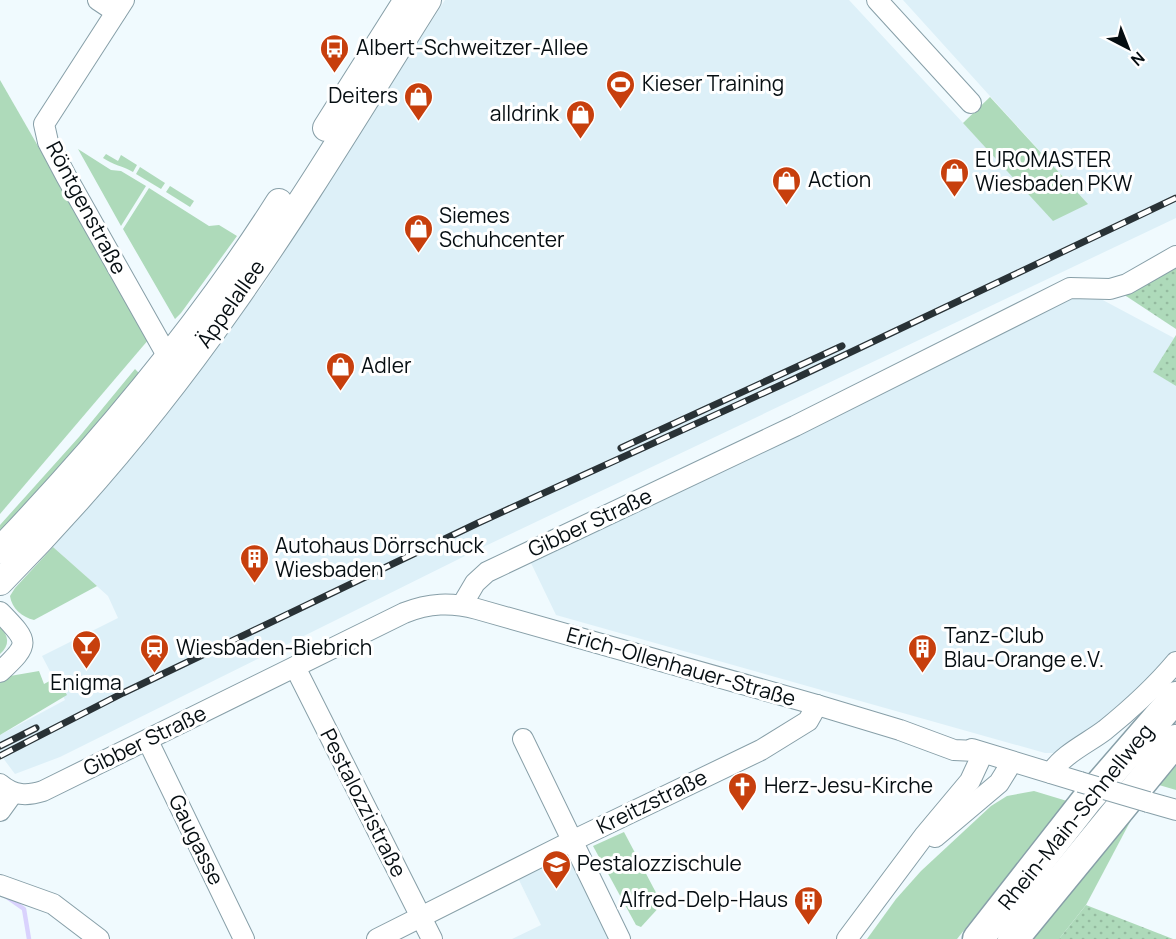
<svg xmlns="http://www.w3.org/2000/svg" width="1176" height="939" font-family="Manrope,sans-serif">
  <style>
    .built { fill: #ddf0f8 }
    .green { fill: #aedaba }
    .garden { fill: url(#garden-dots) }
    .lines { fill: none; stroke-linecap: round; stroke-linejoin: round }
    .stream { stroke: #d9d2fd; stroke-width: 4.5 }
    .minor-casing { stroke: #879fa8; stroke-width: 22 }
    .major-casing { stroke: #879fa8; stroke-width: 28 }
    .highway-casing { stroke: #879fa8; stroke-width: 33 }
    .minor { stroke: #fff; stroke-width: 20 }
    .major { stroke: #fff; stroke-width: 26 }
    .highway { stroke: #fff; stroke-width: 30 }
    .rail-casing { stroke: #293236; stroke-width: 7 }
    .rail { stroke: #fff; stroke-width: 4.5; stroke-dasharray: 14; stroke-linecap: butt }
    .minor-bridge-casing { stroke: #879fa8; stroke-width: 22; stroke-linecap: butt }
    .minor-bridge { stroke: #fff; stroke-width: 20 }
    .labels { text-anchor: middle; stroke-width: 6; stroke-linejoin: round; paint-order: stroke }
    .poi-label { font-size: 21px; fill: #060e12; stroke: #fff; text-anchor: start }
    .street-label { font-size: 21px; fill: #060e12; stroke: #fff }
  </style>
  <defs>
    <pattern id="garden-dots" width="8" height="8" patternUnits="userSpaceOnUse" patternTransform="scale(1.5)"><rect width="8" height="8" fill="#aedaba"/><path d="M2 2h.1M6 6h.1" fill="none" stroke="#94ba9f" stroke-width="1.8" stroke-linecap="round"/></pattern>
  </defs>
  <rect width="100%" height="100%" fill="#f0fafe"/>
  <!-- built -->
  <g class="built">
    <path d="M445 0H849L1053 220 1087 203 903 0H1176V218L481 548 60 757 15 774 0 754V735L65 700 42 656 118 618 108 596 53 547 143 442 264 284Z"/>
    <path d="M1070 295 1099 298 1174 338 1154 372 1176 386V653L1145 687 1063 750 1054 753H1045L556 615 530 561 812 428Z"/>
    <path d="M571 855 612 939H512L541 925 518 878Z"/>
  </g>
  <!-- green -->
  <g class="green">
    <path d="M0 80 149 339 0 514Z"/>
    <path d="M990 97 1088 204 1053 221 963 123Z"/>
    <path d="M78 149 111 170 121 171 146 186 121 226Z"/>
    <path d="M106 154 118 161 121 155 137 165 133 172C123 166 113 165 103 158Z"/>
    <path d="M140 167 165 183 161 189 136 174Z"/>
    <path d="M170 186 194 201 190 207 166 192Z"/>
    <path d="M149 188 209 226 219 225 237 236 181 313 175 319 123 229Z"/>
    <path d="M135 369 142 376 0 539V525L79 437Z"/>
    <path d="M53 547 97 586 34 620C22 617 12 609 10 596L15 588Z"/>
    <path d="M0 627C9 636 10 645 0 654Z"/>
    <path d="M39 671 44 684 57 677 67 695 0 735V683L10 676Z"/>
    <path d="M1176 766V790L1159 785Z"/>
    <path d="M1034 791 1067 801 957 939H867L896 899 921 871 991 806 1007 796Z"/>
    <path d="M1127 818 1131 820 1086 905 1059 939H1032Z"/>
    <path d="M624 832 662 904 641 927 636 925 593 846Z"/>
  </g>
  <!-- garden -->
  <g class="garden">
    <path d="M1176 268V329L1123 294Z"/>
    <path d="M1176 335V386L1153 372Z"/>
    <path d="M1086 905 1173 939H1059Z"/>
  </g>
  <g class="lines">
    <!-- stream -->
    <path class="stream" d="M4 895 24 909 29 939"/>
    <defs>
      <g id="minor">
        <path d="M98 0 116 12"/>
        <path d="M124 0 44 124 48 142 66 176 168 357"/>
        <path d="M877 0 971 103"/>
        <path d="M462 605 475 583 487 572 795 426 1070 288 1110 289 1127 284 1176 256"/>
        <path d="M0 612C29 642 31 643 0 672"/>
        <path d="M295 667 432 939"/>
        <path d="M523 739 620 939"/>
        <path d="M148 741 244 939"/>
        <path d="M972 749 1080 782"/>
        <path d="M1051 773C1063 754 1088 743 1105 730 1131 709 1155 687 1176 662"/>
        <path d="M0 784C14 796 27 796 43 791L404 613C429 603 451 602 477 609L817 705 900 730 954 750 976 751"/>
        <path d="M1148 802 1176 810"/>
        <path d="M0 811 13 793"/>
        <path d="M935 837 999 783 1012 762"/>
        <path d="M0 885 53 904 99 939"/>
        <path d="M377 939 574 840 761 750 808 721 817 705"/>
        <path d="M847 939 924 836 970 781 983 753"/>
      </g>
      <g id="major">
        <path d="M326 128 407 0"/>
        <path d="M0 550C102 443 199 328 279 202"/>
        <path d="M0 582C83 498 161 405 229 308 300 208 363 103 428 0"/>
      </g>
      <g id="highway">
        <path d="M978 939 1086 801 1176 697"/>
        <path d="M1013 939 1176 740"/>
      </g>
    </defs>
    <!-- minor casing -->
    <use href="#minor" class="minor-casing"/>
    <!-- major casing -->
    <use href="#major" class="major-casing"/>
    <!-- highway casing -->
    <use href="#highway" class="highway-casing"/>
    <!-- minor -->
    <use href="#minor" class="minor"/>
    <!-- major -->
    <use href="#major" class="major"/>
    <!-- highway -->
    <use href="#highway" class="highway"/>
    <defs>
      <g id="rail">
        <path d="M621 448 842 346"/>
        <path d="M0 746 36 728"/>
        <path d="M0 756 123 693 478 523 792 380 1176 198"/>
      </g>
    </defs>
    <!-- rail casing -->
    <use href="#rail" class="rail-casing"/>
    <!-- rail -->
    <use href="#rail" class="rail"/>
    <defs>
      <path id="minor-bridge" d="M1080 782 1148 802"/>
    </defs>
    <!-- minor-bridge casing -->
    <use href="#minor-bridge" class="minor-bridge-casing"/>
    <!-- minor-bridge -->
    <use href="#minor-bridge" class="minor-bridge"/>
  </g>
  <!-- icons -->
  <defs>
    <symbol id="bus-pin" viewBox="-11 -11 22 30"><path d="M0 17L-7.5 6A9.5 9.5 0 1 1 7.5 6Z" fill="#c73f0d" stroke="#fff"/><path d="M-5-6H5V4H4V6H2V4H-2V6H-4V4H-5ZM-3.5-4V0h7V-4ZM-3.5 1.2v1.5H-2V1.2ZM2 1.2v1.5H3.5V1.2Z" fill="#fff"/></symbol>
    <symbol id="stadium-pin" viewBox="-11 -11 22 30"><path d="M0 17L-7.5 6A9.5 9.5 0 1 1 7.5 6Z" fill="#c73f0d" stroke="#fff"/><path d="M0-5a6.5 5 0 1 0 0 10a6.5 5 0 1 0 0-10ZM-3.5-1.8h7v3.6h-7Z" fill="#fff"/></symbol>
    <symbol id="shop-pin" viewBox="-11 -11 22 30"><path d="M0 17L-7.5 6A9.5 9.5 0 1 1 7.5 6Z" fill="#c73f0d" stroke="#fff"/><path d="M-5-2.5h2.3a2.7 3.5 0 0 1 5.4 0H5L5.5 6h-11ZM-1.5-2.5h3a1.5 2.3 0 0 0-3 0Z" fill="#fff"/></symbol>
    <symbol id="building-pin" viewBox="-11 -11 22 30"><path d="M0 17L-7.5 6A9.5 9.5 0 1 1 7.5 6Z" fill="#c73f0d" stroke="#fff"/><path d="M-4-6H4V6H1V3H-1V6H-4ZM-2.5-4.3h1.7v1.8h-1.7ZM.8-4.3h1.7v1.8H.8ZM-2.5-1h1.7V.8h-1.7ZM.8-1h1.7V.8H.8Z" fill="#fff"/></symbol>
    <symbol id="bar-pin" viewBox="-11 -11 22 30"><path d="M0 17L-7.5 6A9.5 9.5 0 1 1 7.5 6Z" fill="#c73f0d" stroke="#fff"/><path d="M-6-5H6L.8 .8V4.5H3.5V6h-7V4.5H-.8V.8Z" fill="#fff"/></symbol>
    <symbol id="station-pin" viewBox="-11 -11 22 30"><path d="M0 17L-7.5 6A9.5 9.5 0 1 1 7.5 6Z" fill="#c73f0d" stroke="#fff"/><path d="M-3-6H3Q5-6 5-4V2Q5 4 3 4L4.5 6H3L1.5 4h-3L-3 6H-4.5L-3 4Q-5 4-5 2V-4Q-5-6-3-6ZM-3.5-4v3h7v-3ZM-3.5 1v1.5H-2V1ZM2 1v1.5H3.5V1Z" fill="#fff"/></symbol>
    <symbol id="church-pin" viewBox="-11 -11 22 30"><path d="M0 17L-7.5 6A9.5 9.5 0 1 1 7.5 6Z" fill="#c73f0d" stroke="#fff"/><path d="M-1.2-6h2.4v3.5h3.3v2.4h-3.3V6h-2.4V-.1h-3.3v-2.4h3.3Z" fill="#fff"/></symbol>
    <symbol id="school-pin" viewBox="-11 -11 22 30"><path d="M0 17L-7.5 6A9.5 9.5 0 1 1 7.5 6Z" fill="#c73f0d" stroke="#fff"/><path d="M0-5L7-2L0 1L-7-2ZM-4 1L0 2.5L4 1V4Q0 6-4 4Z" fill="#fff"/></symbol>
  </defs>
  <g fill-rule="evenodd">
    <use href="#bus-pin" x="318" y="32" width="33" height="45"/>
    <use href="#stadium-pin" x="604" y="68" width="33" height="45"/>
    <use href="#shop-pin" x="402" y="80" width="33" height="45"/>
    <use href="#shop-pin" x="564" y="98" width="33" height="45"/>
    <use href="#shop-pin" x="938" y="156" width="33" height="45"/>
    <use href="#shop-pin" x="770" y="164" width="33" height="45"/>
    <use href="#shop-pin" x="402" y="212" width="33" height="45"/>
    <use href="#shop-pin" x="324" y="350" width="33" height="45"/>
    <use href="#building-pin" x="238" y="542" width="33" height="45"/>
    <use href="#bar-pin" x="70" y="628" width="33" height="45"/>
    <use href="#station-pin" x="138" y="632" width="33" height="45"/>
    <use href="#building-pin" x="906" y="632" width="33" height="45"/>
    <use href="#church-pin" x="726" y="770" width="33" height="45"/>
    <use href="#school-pin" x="540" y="848" width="33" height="45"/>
    <use href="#building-pin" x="792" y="884" width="33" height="45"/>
  </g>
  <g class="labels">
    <!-- poi labels -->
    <g class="poi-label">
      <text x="356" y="55">Albert-Schweitzer-Allee</text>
      <text x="642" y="91">Kieser Training</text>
      <text x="398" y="103" text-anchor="end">Deiters</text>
      <text x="559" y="121" text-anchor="end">alldrink</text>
      <text x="975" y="167">EUROMASTER<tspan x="975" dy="24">Wiesbaden PKW</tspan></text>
      <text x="808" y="187">Action</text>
      <text x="439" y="223">Siemes<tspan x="439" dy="24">Schuhcenter</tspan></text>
      <text x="361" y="373">Adler</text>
      <text x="275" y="553">Autohaus Dörrschuck<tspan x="275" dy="24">Wiesbaden</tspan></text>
      <text x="944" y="643">Tanz-Club<tspan x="944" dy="24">Blau-Orange e.V.</tspan></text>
      <text x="176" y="655">Wiesbaden-Biebrich</text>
      <text x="86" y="690" text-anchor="middle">Enigma</text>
      <text x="764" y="793">Herz-Jesu-Kirche</text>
      <text x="577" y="871">Pestalozzischule</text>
      <text x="788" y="907" text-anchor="end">Alfred-Delp-Haus</text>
    </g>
    <!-- street labels -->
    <g class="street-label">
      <text transform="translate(86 208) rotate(62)" y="7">Röntgenstraße</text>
      <text transform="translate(231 304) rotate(-55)" y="7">Äppelallee</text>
      <text transform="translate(590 523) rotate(-25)" y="7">Gibber Straße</text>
      <text transform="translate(681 667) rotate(16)" y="7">Erich-Ollenhauer-Straße</text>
      <text transform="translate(145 741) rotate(-26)" y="7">Gibber Straße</text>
      <text transform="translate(652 802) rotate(-26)" y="7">Kreitzstraße</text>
      <text transform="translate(363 803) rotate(63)" y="7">Pestalozzistraße</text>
      <text transform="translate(1076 817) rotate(-51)" y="7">Rhein-Main-Schnellweg</text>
      <text transform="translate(196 840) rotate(64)" y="7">Gaugasse</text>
    </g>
  </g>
  <!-- north arrow -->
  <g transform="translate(1128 48) rotate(138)" stroke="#ffffff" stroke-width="4.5" paint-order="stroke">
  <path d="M0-4.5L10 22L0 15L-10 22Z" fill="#060e12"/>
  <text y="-9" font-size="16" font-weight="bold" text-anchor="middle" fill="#060e12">N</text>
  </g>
</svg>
